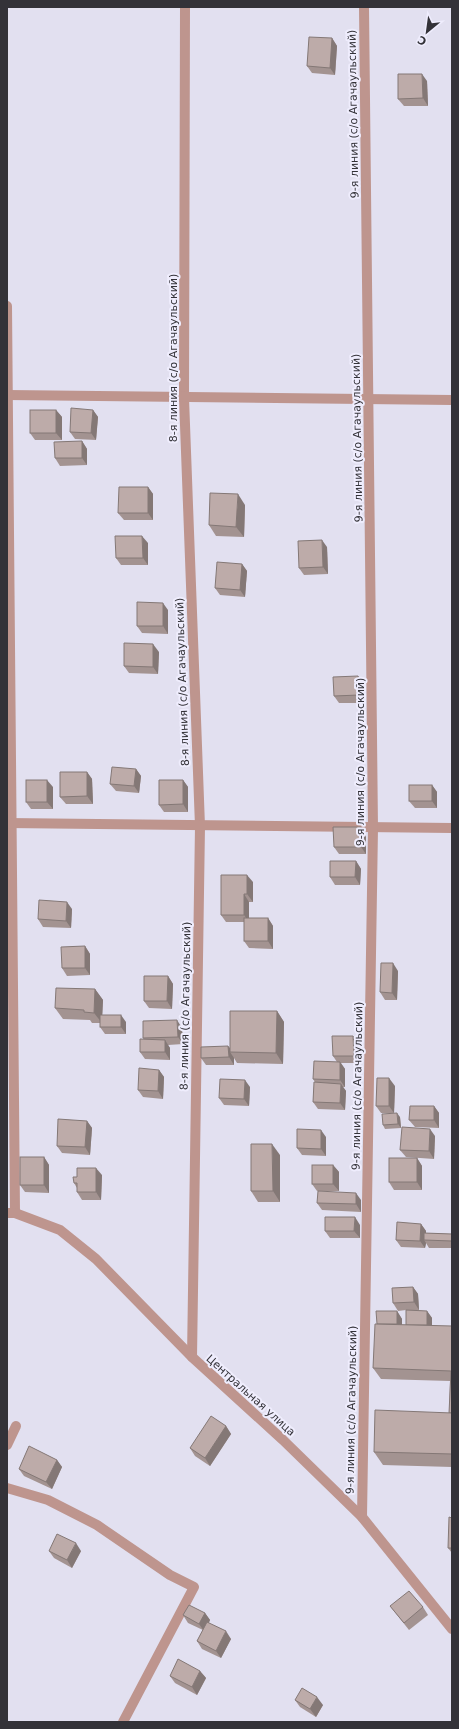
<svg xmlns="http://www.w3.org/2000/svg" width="459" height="1729" font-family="'DejaVu Sans',sans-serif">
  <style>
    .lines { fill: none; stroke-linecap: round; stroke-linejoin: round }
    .minor { stroke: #be958e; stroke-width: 10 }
    .wall { fill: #a39391 }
    .shaded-wall { fill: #847876 }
    .building { fill: #bdaba9; stroke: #847876 }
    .labels { text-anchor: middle; stroke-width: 4; stroke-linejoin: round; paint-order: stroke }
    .street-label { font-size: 11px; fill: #333238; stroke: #efedfd }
  </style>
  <rect width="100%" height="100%" fill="#e2e0f0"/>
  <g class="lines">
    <!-- minor -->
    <g class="minor">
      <path d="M185 7 184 398 200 826 192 1357"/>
      <path d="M7 306 15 1213"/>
      <path d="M7 395 452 400"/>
      <path d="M7 823 452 828"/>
      <path d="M7 1213H15L60 1230 96 1259 192 1357 283 1440 362 1517 452 1629"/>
      <path d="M7 1445 16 1426"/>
      <path d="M7 1488 48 1500 97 1525 170 1575 194 1587 123 1722"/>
      <path d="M362 1517 373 828 364 7"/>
    </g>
  </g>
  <!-- wall -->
  <g class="wall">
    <path d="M332 38 337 46 335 75 312 73 307 66Z"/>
    <path d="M427 81 428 106H404L398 99Z"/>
    <path d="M56 410 62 417V440H35L30 433Z"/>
    <path d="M93 410 98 417 96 440 75 439 70 432Z"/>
    <path d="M82 441 87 449V465L60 466 55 458Z"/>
    <path d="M148 487 153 494V520H124L118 513Z"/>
    <path d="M245 505 244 537 216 536 209 525Z"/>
    <path d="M148 543V565H121L116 558Z"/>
    <path d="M327 547 328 574 304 575 299 568Z"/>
    <path d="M242 564 247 571 245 597 220 595 215 588Z"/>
    <path d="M168 610V634L142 633 137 626Z"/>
    <path d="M159 652 158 674 129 673 124 666Z"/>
    <path d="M358 676 364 684V703H339L334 696Z"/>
    <path d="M136 769 141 776 139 793 116 791 110 784Z"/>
    <path d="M87 772 92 779 93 804H66L60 797Z"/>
    <path d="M183 780 188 787V812H164L159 805Z"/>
    <path d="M432 785 437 792V808H415L409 801Z"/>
    <path d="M53 787V809H31L26 802Z"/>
    <path d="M366 834V854H339L334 847Z"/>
    <path d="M356 861 361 869 360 885H335L330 877Z"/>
    <path d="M253 882V902H249V918H268L273 926V949L249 948 244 941V922H226L221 915Z"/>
    <path d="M72 909 71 928 43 927 38 919Z"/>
    <path d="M85 946 90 954V975L67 976 62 968Z"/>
    <path d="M398 971 397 1000H385L380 992Z"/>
    <path d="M168 976 173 984 172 1009 149 1008 144 1001Z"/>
    <path d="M95 989 103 1000 102 1015 126 1022V1034H105L100 1027V1023H92L90 1020 63 1019 55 1008Z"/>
    <path d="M277 1011 284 1022 283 1064 237 1063 234 1058V1065H206L201 1058 228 1046 230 1048Z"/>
    <path d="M182 1028 183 1044 168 1045 170 1048V1060L145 1059 140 1052 144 1040 143 1038Z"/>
    <path d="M353 1036 359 1043V1063H341L345 1069V1087H343L346 1091 345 1110 318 1109 313 1102 315 1082 313 1079 337 1062 333 1056Z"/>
    <path d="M159 1070 164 1077 163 1099 143 1097 138 1090Z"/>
    <path d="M395 1086 394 1113H381L376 1106Z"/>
    <path d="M250 1087 249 1106 224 1105 219 1098Z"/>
    <path d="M434 1106 439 1113V1128L415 1127 409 1120Z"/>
    <path d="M400 1117 401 1128 385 1129 383 1125Z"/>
    <path d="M87 1121 92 1128 90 1155 62 1153 57 1146Z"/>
    <path d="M435 1136 434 1159 406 1157 400 1150Z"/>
    <path d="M326 1137V1156L302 1155 297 1148Z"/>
    <path d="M280 1155V1202H258L251 1191Z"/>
    <path d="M44 1157 49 1165V1193L25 1192 20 1185Z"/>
    <path d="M417 1158 422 1166V1190H394L389 1182Z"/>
    <path d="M333 1165 339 1172V1191H317L312 1184Z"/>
    <path d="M102 1175 101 1200H82L77 1192V1188L74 1183Z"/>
    <path d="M361 1200V1212L322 1210 317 1203Z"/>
    <path d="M421 1224 426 1231V1233L452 1234V1248H429L426 1243 425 1248 401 1247 396 1240Z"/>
    <path d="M360 1225V1238H330L325 1231Z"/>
    <path d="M413 1287 418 1294 419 1310H409L427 1311 432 1318V1326H452V1467L383 1465 374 1452 449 1413 450 1381 381 1379 373 1368 377 1324 397 1311 402 1319V1325H406V1310L398 1311 393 1303Z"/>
    <path d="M226 1426 231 1434 210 1466 195 1456 190 1448Z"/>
    <path d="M57 1460 62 1467 52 1489 24 1476 19 1469Z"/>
    <path d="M452 1518V1553L448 1548Z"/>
    <path d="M49 1551H81L72 1568 54 1558Z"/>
    <path d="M390 1606 423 1607 428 1615 409 1630Z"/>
    <path d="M205 1613 210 1620 209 1623 231 1639 221 1658 202 1649 197 1641 203 1630 188 1623 183 1615Z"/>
    <path d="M200 1671 206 1678 197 1695 175 1683 170 1676Z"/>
    <path d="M295 1700 323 1705 316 1717 300 1707Z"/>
  </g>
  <!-- shaded-wall -->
  <g class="shaded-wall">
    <path d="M332 38 337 46 335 75 330 68Z"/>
    <path d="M422 74 427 81 428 106 423 98Z"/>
    <path d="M56 410 62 417V440L56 433Z"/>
    <path d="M93 410 98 417 96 440 91 433Z"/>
    <path d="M82 441 87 449V465L82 458Z"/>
    <path d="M148 487 153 494V520L148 513Z"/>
    <path d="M238 494 245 505 244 537 236 527Z"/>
    <path d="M142 536 148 543V565L143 558Z"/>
    <path d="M322 540 327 547 328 574 323 567Z"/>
    <path d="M242 564 247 571 245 597 240 590Z"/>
    <path d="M163 603 168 610V634L163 626Z"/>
    <path d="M153 644 159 652 158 674 153 667Z"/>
    <path d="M358 676 364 684V703L359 695Z"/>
    <path d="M136 769 141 776 139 793 134 786Z"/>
    <path d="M87 772 92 779 93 804 87 796Z"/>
    <path d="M47 780 53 787V809L47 802Z"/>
    <path d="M183 780 188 787V812L183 804Z"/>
    <path d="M432 785 437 792V808L432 801Z"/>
    <path d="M361 827 366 834V854L361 847Z"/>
    <path d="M356 861 361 869 360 885 355 877Z"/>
    <path d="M247 875 253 882V902L247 894Z"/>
    <path d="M244 894 249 902V922L244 915Z"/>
    <path d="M67 902 72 909 71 928 66 921Z"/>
    <path d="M268 918 273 926V949L268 941Z"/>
    <path d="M85 946 90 954V975L85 968Z"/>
    <path d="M393 963 398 971 397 1000 392 993Z"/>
    <path d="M168 976 173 984 172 1009 167 1001Z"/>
    <path d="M95 989 103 1000 102 1023 94 1013Z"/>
    <path d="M277 1011 284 1022 283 1064 276 1053Z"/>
    <path d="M121 1015 126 1022V1034L121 1027Z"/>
    <path d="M177 1020 182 1028 183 1044 178 1037Z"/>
    <path d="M353 1036 359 1043V1063L354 1056Z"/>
    <path d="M165 1040 170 1048V1060L165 1052Z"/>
    <path d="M228 1046 233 1052H230L234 1058V1065L229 1057Z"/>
    <path d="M340 1062 345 1069V1087L340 1080Z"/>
    <path d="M159 1070 164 1077 163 1099 158 1091Z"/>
    <path d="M389 1078 395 1086 394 1113 389 1106Z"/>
    <path d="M245 1080 250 1087 249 1106 244 1099Z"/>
    <path d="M341 1084 346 1091 345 1110 340 1103Z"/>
    <path d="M434 1106 439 1113V1128L434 1120Z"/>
    <path d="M397 1113 400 1117 401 1128 398 1124Z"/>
    <path d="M87 1121 92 1128 90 1155 85 1147Z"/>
    <path d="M430 1129 435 1136 434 1159 429 1151Z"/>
    <path d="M321 1130 326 1137V1156L321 1149Z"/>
    <path d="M272 1144 280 1155V1202L273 1191Z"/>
    <path d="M44 1157 49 1165V1193L44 1185Z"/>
    <path d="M417 1158 422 1166V1190L417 1182Z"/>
    <path d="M333 1165 339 1172V1191L333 1184Z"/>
    <path d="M96 1168 102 1175 101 1200 96 1192Z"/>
    <path d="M356 1193 361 1200V1212L356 1204Z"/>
    <path d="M355 1217 360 1225V1238L354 1231Z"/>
    <path d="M421 1224 426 1231V1240H424L426 1243 425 1248 420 1241Z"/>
    <path d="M413 1287 418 1294 419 1310 414 1302Z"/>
    <path d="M397 1311 402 1319V1332L397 1324Z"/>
    <path d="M427 1311 432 1318V1333L427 1325Z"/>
    <path d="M226 1426 231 1434 210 1466 205 1458Z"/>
    <path d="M57 1460 62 1467 52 1489 46 1482Z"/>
    <path d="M76 1543 81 1551 72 1568 67 1560Z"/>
    <path d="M205 1613 210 1620 204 1631 199 1624Z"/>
    <path d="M226 1631 231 1639 221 1658 216 1651Z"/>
    <path d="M200 1671 206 1678 197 1695 192 1687Z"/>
    <path d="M317 1697 323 1705 316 1717 310 1709Z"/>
  </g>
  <!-- building -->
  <g class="building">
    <path d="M309 37 332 38 330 68 307 66Z"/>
    <path d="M398 74H422L423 98 398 99Z"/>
    <path d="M71 408 93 410 91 433 70 432Z"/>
    <rect x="30" y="410" width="26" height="23"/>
    <path d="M82 441V458H55L54 442Z"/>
    <path d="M119 487H148V513H118Z"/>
    <path d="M210 493 238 494 236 527 209 525Z"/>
    <path d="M115 536H142L143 558H116Z"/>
    <path d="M322 540 323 567 299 568 298 541Z"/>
    <path d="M217 562 242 564 240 590 215 588Z"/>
    <path d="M137 602 163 603V626H137Z"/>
    <path d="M124 643 153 644V667L124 666Z"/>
    <path d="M358 676 359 695 334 696 333 677Z"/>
    <path d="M112 767 136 769 134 786 110 784Z"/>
    <path d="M60 772H87V796L60 797Z"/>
    <rect x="26" y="780" width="21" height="22"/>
    <path d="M159 780H183V804L159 805Z"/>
    <rect x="409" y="785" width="23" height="16"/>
    <path d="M333 827H361V847H334Z"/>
    <path d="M330 861H356L355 877H330Z"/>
    <path d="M221 875H247V894H244V915H221Z"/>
    <path d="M39 900 67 902 66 921 38 919Z"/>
    <rect x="244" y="918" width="24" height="23"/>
    <path d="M85 946V968H62L61 947Z"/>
    <path d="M381 963H393L392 993 380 992Z"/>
    <path d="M144 976H168L167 1001H144Z"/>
    <path d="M56 988 95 989 94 1013 84 1012V1010L55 1008Z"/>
    <path d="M230 1011H277L276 1053 230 1052Z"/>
    <rect x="100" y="1015" width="21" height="12"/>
    <path d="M177 1020 178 1037 143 1038V1021Z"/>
    <path d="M332 1036H353L354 1056H333Z"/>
    <path d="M140 1039 165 1040V1052H140Z"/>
    <path d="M228 1046 229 1057 201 1058V1047Z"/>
    <path d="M314 1061 340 1062V1080L313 1079Z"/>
    <path d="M139 1068 159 1070 158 1091 138 1090Z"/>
    <path d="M377 1078H389V1106H376Z"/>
    <path d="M220 1079 245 1080 244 1099 219 1098Z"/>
    <path d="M314 1082 341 1084 340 1103 313 1102Z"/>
    <path d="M410 1106H434V1120H409Z"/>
    <path d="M397 1113 398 1124 383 1125 382 1114Z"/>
    <path d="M58 1119 87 1121 85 1147 57 1146Z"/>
    <path d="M402 1127 430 1129 429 1151 400 1150Z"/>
    <path d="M297 1129 321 1130V1149L297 1148Z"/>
    <path d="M251 1144H272L273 1191H251Z"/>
    <rect x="20" y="1157" width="24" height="28"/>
    <rect x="389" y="1158" width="28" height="24"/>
    <rect x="312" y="1165" width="21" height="19"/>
    <path d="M77 1168H96V1192H77V1183H74L73 1177H77Z"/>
    <path d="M318 1191 356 1193V1204L317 1203Z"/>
    <path d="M325 1217H355L354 1231H325Z"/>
    <path d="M397 1222 421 1224 420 1241 396 1240Z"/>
    <path d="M424 1233 452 1234V1241L424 1240Z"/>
    <path d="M413 1287 414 1302 393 1303 392 1288Z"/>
    <path d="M406 1310 427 1311V1325H406Z"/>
    <path d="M376 1311H397V1324H377Z"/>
    <path d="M375 1324 452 1326V1413H449L451 1371 373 1368Z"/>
    <path d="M375 1410 452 1413V1454L374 1452Z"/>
    <path d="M211 1416 226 1426 205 1458 190 1448Z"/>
    <path d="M29 1446 57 1460 46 1482 19 1469Z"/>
    <path d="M449 1517 452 1518V1548H448Z"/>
    <path d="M57 1534 76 1543 67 1560 49 1551Z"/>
    <path d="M409 1591 423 1607 404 1623 390 1606Z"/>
    <path d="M189 1605 205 1613 199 1624 183 1615Z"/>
    <path d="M207 1622 226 1631 216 1651 197 1641Z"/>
    <path d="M178 1659 200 1671 192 1687 170 1676Z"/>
    <path d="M302 1688 317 1697 310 1709 295 1700Z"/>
  </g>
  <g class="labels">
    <!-- street labels -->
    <g class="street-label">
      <text transform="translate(353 114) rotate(-91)" y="4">9-я линия (с/о Агачаульский)</text>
      <text transform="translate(173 358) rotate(-90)" y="4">8-я линия (с/о Агачаульский)</text>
      <text transform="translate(357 438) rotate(-91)" y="4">9-я линия (с/о Агачаульский)</text>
      <text transform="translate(182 682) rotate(-92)" y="4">8-я линия (с/о Агачаульский)</text>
      <text transform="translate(360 762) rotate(-90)" y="4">9-я линия (с/о Агачаульский)</text>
      <text transform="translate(185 1006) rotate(-89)" y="4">8-я линия (с/о Агачаульский)</text>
      <text transform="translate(357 1086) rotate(-89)" y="4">9-я линия (с/о Агачаульский)</text>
      <text transform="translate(251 1395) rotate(42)" y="4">Центральная улица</text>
      <text transform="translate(351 1410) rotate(-89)" y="4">9-я линия (с/о Агачаульский)</text>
    </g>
  </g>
  <!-- border -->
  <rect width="459" height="1729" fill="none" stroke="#333238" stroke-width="16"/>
  <!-- north arrow -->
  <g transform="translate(427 32) rotate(209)" stroke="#efedfd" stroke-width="3" paint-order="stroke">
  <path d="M0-3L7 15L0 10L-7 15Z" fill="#333238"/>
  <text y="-6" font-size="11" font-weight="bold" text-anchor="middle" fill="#333238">С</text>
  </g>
</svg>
